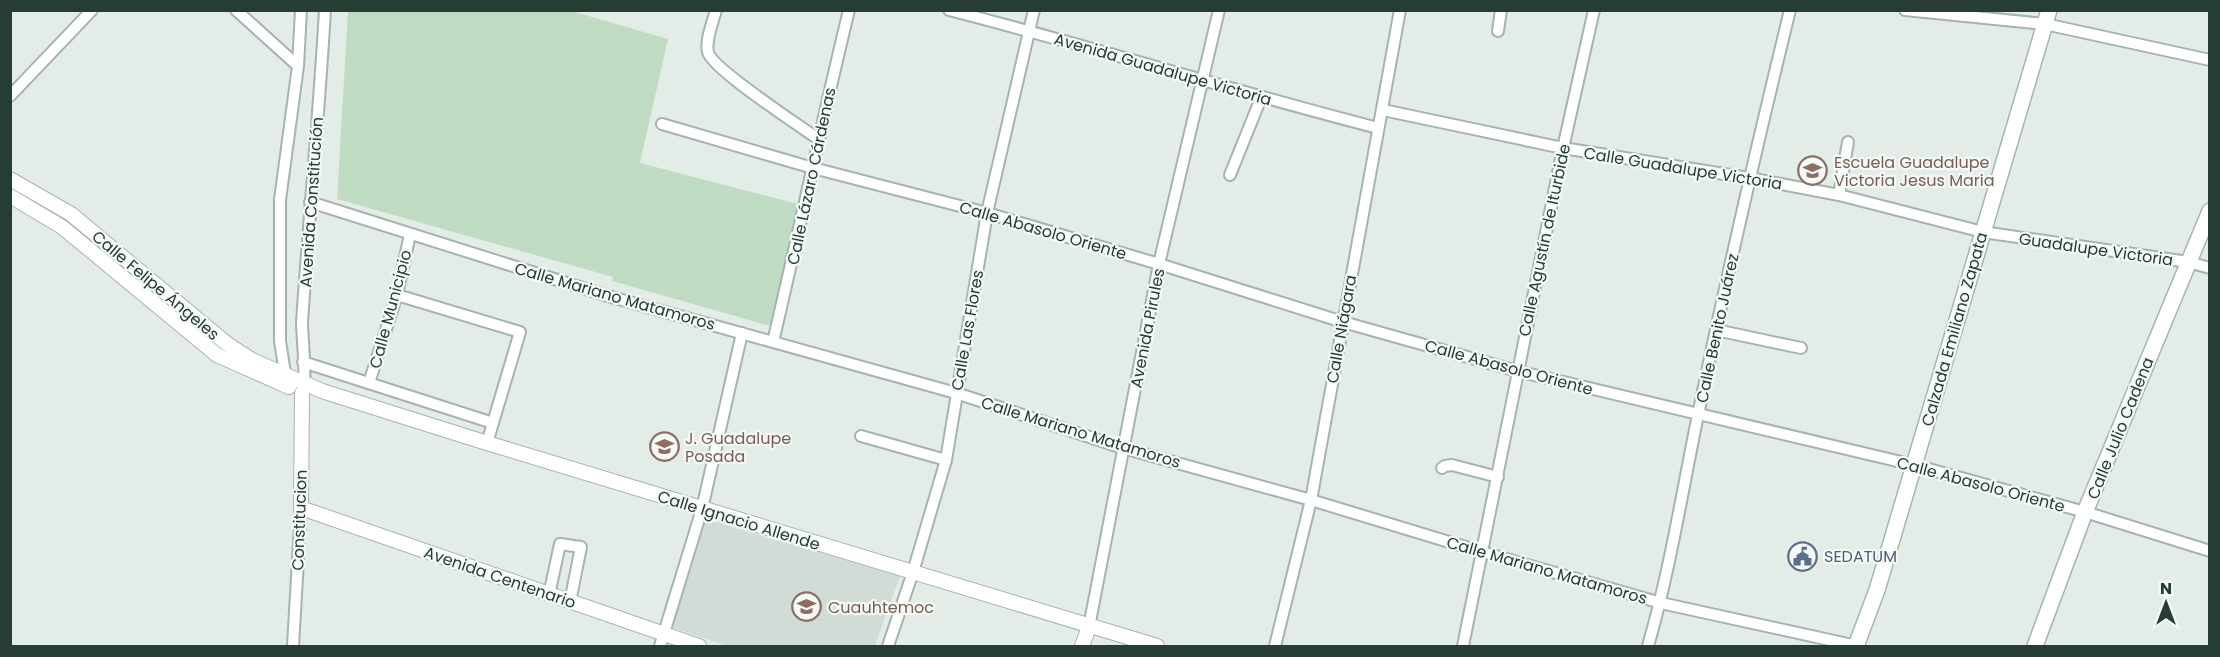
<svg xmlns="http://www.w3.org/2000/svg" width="2220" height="657" font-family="Poppins,sans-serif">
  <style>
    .built { fill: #d2dcd6 }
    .green { fill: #bfdcc3 }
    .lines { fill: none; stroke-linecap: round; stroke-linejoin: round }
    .minor-casing { stroke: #a7b4ae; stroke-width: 14 }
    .tertiary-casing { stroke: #a7b4ae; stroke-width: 16 }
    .secondary-casing { stroke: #a3b7ae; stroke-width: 18 }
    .minor { stroke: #fff; stroke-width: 10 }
    .tertiary { stroke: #fff; stroke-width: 14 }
    .secondary { stroke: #fff; stroke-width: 15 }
    .labels { text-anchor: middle; stroke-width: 4.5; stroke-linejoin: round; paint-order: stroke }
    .street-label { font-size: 16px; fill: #253d33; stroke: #f4f9f6 }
    .education-label { font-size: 16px; fill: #785e54; stroke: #f4f9f6; text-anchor: start }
    .service-label { font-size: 16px; fill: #4e5e75; stroke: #f4f9f6; text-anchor: start }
  </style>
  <rect width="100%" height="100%" fill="#e4ece8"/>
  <!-- built -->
  <path class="built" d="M705 519 900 576 875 646H727L671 627Z"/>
  <!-- green -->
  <path class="green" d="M568 10 668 39 640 163 802 205 770 326 612 281 613 277 337 199 348 11Z"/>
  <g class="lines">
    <defs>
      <g id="minor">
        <path d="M236 10 298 66"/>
        <path d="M716 10C713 22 705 40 708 52 711 68 800 126 818 139"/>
        <path d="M949 10C1093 47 1234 91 1378 128"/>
        <path d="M1905 10 2045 24 2210 60"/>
        <path d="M1498 31 1501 10"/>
        <path d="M10 96 92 10"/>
        <path d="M1383 110 1563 148 1749 178 1839 195 1983 232 2188 262 2210 268"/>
        <path d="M662 124 813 168 987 213 1159 264 1343 322 1517 371 1914 465 2085 512 2210 551"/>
        <path d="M1230 175 1261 98"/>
        <path d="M1839 195 1848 142"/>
        <path d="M310 202 608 296 956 393 1123 448 1311 500 1482 552 1661 603 1857 646"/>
        <path d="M397 295 520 332 487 443"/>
        <path d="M1716 330 1801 348"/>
        <path d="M773 342C799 232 822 121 849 10"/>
        <path d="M303 362 493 423"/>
        <path d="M286 380 280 341V200L298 66 301 10"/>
        <path d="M369 383 397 295 410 234"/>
        <path d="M303 390C307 380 302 337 302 322 309 218 319 114 325 10"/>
        <path d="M861 436 946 460"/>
        <path d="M1442 468 1445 466 1452 465 1498 477"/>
        <path d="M549 595 560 544 581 547 570 602"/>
        <path d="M1089 627 1159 264 1219 10"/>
        <path d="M293 646 301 508"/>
        <path d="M660 646 702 509 742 333"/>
        <path d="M888 646 913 572 946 460 987 213 1034 10"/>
        <path d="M1275 646 1311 500 1400 10"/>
        <path d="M1463 646 1563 148 1594 10"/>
        <path d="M1648 646C1670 570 1682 492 1698 415 1726 279 1757 145 1790 10"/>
      </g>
      <g id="tertiary">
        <path d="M10 179 71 214 226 343 252 360 322 391 487 443 1157 646"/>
        <path d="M10 196 62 227 217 355 289 387"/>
        <path d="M302 393 301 508 699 646"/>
        <path d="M1082 646 1089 627"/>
      </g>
      <g id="secondary">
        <path d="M1856 646 1877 590 2049 10"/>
        <path d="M2035 646 2085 512 2210 211"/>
      </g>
    </defs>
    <!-- minor casing -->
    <use href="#minor" class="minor-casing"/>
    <!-- tertiary casing -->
    <use href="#tertiary" class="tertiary-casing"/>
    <!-- secondary casing -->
    <use href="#secondary" class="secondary-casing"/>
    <!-- minor -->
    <use href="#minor" class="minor"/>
    <!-- tertiary -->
    <use href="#tertiary" class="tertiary"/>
    <!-- secondary -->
    <use href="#secondary" class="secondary"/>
  </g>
  <!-- icons -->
  <defs>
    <symbol id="school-ring" viewBox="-11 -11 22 22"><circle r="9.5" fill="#f4f9f6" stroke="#8d6e63" stroke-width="1.5"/><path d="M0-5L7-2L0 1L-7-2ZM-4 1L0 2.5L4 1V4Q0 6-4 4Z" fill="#8d6e63"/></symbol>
    <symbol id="civic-ring" viewBox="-11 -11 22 22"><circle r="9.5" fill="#f4f9f6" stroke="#5c6f8a" stroke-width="1.5"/><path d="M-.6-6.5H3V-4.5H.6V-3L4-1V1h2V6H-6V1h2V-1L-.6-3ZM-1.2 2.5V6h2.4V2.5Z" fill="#5c6f8a"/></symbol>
  </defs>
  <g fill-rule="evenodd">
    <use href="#school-ring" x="1796" y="154" width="33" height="33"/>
    <use href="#school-ring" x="648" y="430" width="33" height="33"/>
    <use href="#civic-ring" x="1786" y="540" width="33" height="33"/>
    <use href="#school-ring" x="790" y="590" width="33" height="33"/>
  </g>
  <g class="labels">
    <!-- street labels -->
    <g class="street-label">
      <text transform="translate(1163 69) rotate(16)" y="6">Avenida Guadalupe Victoria</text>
      <text transform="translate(1683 168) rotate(9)" y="6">Calle Guadalupe Victoria</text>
      <text transform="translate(811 176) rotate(-78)" y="6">Calle Lázaro Cárdenas</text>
      <text transform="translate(311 202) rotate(-86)" y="6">Avenida Constitución</text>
      <text transform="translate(1043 230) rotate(16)" y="6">Calle Abasolo Oriente</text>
      <text transform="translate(1544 240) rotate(-78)" y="6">Calle Agustín de Iturbide</text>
      <text transform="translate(2096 249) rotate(8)" y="6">Guadalupe Victoria</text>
      <text transform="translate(156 285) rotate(40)" y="6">Calle Felipe Ángeles</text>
      <text transform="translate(615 296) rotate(16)" y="6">Calle Mariano Matamoros</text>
      <text transform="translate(390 309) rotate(-75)" y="6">Calle Municipio</text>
      <text transform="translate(1147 328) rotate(-79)" y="6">Avenida Pirules</text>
      <text transform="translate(1717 328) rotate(-78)" y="6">Calle Benito Juárez</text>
      <text transform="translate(1341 329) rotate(-80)" y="6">Calle Niágara</text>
      <text transform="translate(1954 329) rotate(-74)" y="6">Calzada Emiliano Zapata</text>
      <text transform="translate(967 330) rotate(-80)" y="6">Calle Las Flores</text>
      <text transform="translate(1509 367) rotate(15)" y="6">Calle Abasolo Oriente</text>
      <text transform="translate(2120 428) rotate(-68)" y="6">Calle Julio Cadena</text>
      <text transform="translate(1081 432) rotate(17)" y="6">Calle Mariano Matamoros</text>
      <text transform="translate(1981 484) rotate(15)" y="6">Calle Abasolo Oriente</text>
      <text transform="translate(299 520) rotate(-88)" y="6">Constitucion</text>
      <text transform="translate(739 520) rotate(17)" y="6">Calle Ignacio Allende</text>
      <text transform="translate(1547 570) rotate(16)" y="6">Calle Mariano Matamoros</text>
      <text transform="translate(500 577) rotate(19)" y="6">Avenida Centenario</text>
    </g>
    <!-- education labels -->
    <g class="education-label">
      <text x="1834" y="168">Escuela Guadalupe<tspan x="1834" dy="18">Victoria Jesus Maria</tspan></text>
      <text x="685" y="444">J. Guadalupe<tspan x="685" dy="18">Posada</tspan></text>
      <text x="828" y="613">Cuauhtemoc</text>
    </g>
    <!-- service labels -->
    <g class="service-label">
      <text x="1824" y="562">SEDATUM</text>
    </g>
  </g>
  <!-- border -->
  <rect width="2220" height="657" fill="none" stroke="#253d33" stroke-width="24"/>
  <!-- north arrow -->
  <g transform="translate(2166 603)" stroke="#f4f9f6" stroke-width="4.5" paint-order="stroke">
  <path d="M0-4.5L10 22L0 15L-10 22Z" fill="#253d33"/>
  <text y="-9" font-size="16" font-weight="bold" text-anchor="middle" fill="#253d33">N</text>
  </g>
</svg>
